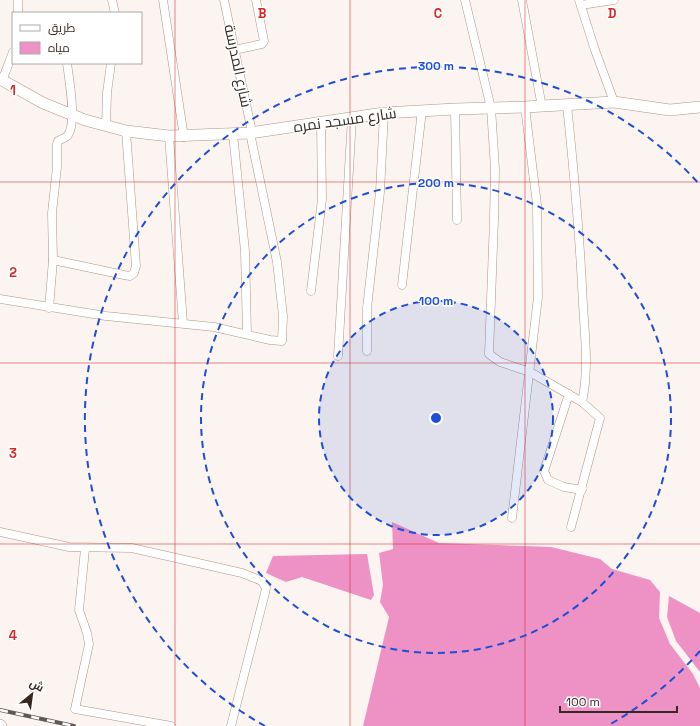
<svg xmlns="http://www.w3.org/2000/svg" width="700" height="726" font-family="'Space Grotesk',Cairo,sans-serif">
  <style>
    .water { fill: #ee91c5 }
    .lines { fill: none; stroke-linecap: round; stroke-linejoin: round }
    .street-casing { stroke: #b29382; stroke-width: 9 }
    .secondary-casing { stroke: #b29382; stroke-width: 12 }
    .street { stroke: #fff; stroke-width: 8 }
    .secondary { stroke: #fff; stroke-width: 11 }
    .rail-casing { stroke: #635851; stroke-width: 4 }
    .rail { stroke: #fff; stroke-width: 2.5; stroke-dasharray: 8; stroke-linecap: butt }
    .grid { fill: none; stroke: #d62828; stroke-width: 1; stroke-opacity: 0.55 }
    .ring { fill: none; stroke: #1d4ed8; stroke-width: 2; stroke-dasharray: 7 5 }
    .labels { text-anchor: middle; stroke-width: 3; stroke-linejoin: round; paint-order: stroke }
    .street-label { font-size: 15px; fill: #342821; stroke: #fff }
    .grid-label { font-size: 13px; text-anchor: middle; font-weight: bold; fill: #d62828; stroke: #fff; stroke-width: 3; stroke-linejoin: round; paint-order: stroke }
    .centre { fill: #1d4ed8; stroke: #fff; stroke-width: 2 }
    .ring-label { font-size: 12px; text-anchor: middle; font-weight: bold; fill: #1d4ed8; stroke: #fff; stroke-width: 3; stroke-linejoin: round; paint-order: stroke }
  </style>
  <rect width="100%" height="100%" fill="#fbf4f0"/>
  <!-- water -->
  <g class="water">
    <path d="M392 522 439 543 551 547 600 559 612 569 650 580 660 592 659 618 670 644 693 674 700 688V726H363L389 617 380 602 383 585 379 553 393 549Z"/>
    <path d="M367 554 374 595 371 600 302 577 286 582 266 573 273 556Z"/>
    <path d="M669 596 700 613V672L676 641 667 617Z"/>
  </g>
  <g class="lines">
    <defs>
      <g id="street">
        <path d="M112 0 115 13"/>
        <path d="M163 0 184 137"/>
        <path d="M224 0 252 132"/>
        <path d="M465 0 491 108 495 169 494 219 489 354 500 362 530 372 582 402C589 371 585 336 583 305 580 238 574 172 567 105"/>
        <path d="M522 0 542 107"/>
        <path d="M579 0 595 50 614 102"/>
        <path d="M581 5 614 0"/>
        <path d="M18 13V0"/>
        <path d="M234 50 262 44 264 41 256 0"/>
        <path d="M2 81 13 52"/>
        <path d="M455 109 457 220"/>
        <path d="M106 126 107 93 111 63"/>
        <path d="M233 134 245 251 247 334"/>
        <path d="M169 136 183 323"/>
        <path d="M53 260 124 275 130 276 134 273 136 266 126 131"/>
        <path d="M402 285 422 110"/>
        <path d="M311 291 322 199 321 122"/>
        <path d="M0 299 106 316 214 327 270 340 282 341 283 316 277 262 250 133"/>
        <path d="M49 308 53 260 52 213 57 167V144L58 141C61 139 66 138 68 135 77 122 69 79 67 63"/>
        <path d="M367 351V308L380 192 384 113"/>
        <path d="M338 356 352 118"/>
        <path d="M569 394 544 471 548 480 564 487 582 490"/>
        <path d="M512 518 538 297 537 205 525 107"/>
        <path d="M571 527 600 418 582 402"/>
        <path d="M0 532 69 547 132 548 242 573 262 581 266 588 265 593 231 726"/>
        <path d="M85 549 79 610 87 633 89 644 75 709 171 726"/>
      </g>
      <g id="secondary">
        <path d="M0 79 43 103 85 120 126 131 169 136 250 133 384 113 455 109 525 107 614 102 670 110 700 107"/>
        <path d="M0 725 1 726"/>
      </g>
    </defs>
    <!-- street casing -->
    <use href="#street" class="street-casing"/>
    <!-- secondary casing -->
    <use href="#secondary" class="secondary-casing"/>
    <!-- street -->
    <use href="#street" class="street"/>
    <!-- secondary -->
    <use href="#secondary" class="secondary"/>
    <defs>
      <path id="rail" d="M0 710 74 726"/>
    </defs>
    <!-- rail casing -->
    <use href="#rail" class="rail-casing"/>
    <!-- rail -->
    <use href="#rail" class="rail"/>
  </g>
  <!-- grid -->
  <path class="grid" d="M175 0V726M350 0V726M525 0V726M0 182H700M0 363H700M0 544H700"/>
  <!-- distance rings -->
  <circle cx="436" cy="418" r="117" fill="#1d4ed8" fill-opacity=".12"/>
  <g class="ring">
    <circle cx="436" cy="418" r="117"/>
    <circle cx="436" cy="418" r="235"/>
    <path d="M700 651A352 352 0 0 1 607 726M265 726A352 352 0 1 1 700 185"/>
  </g>
  <g class="labels">
    <!-- street labels -->
    <g class="street-label">
      <text transform="translate(238 66) rotate(78)" y="5">شارع المدرسة</text>
      <text transform="translate(345 120) rotate(-8)" y="5">شارع مسجد نمره</text>
    </g>
  </g>
  <g class="grid-label">
    <text x="262" y="18">B</text>
    <text x="438" y="18">C</text>
    <text x="612" y="18">D</text>
    <text x="13" y="95">1</text>
    <text x="13" y="277">2</text>
    <text x="13" y="458">3</text>
    <text x="13" y="640">4</text>
  </g>
  <circle cx="436" cy="418" r="6" class="centre"/>
  <g class="ring-label">
    <text x="436" y="70">300 m</text>
    <text x="436" y="187">200 m</text>
    <text x="436" y="305">100 m</text>
  </g>
  <!-- legend -->
  <rect x="12" y="12" width="130" height="52" fill="#ffffff" stroke="#aea9a6"/>
  <rect x="20" y="25" width="20" height="6" fill="#ffffff" stroke="#aea9a6"/>
  <text x="48" y="32" font-size="12" fill="#342821">طريق</text>
  <rect x="20" y="42" width="20" height="12" fill="#ee91c5" stroke="#aea9a6"/>
  <text x="48" y="52" font-size="12" fill="#342821">مياه</text>
  <!-- north arrow -->
  <g transform="translate(32 694) rotate(29)" stroke="#ffffff" stroke-width="3" paint-order="stroke">
  <path d="M0-3L7 15L0 10L-7 15Z" fill="#342821"/>
  <text y="-6" font-size="11" font-weight="bold" text-anchor="middle" fill="#342821">ش</text>
  </g>
  <!-- scale -->
  <path d="M560 706v6h117v-6" fill="none" stroke="#342821" stroke-width="2"/>
  <text x="566" y="706" font-size="12" fill="#342821" stroke="#ffffff" stroke-width="3" paint-order="stroke">100 m</text>
</svg>
